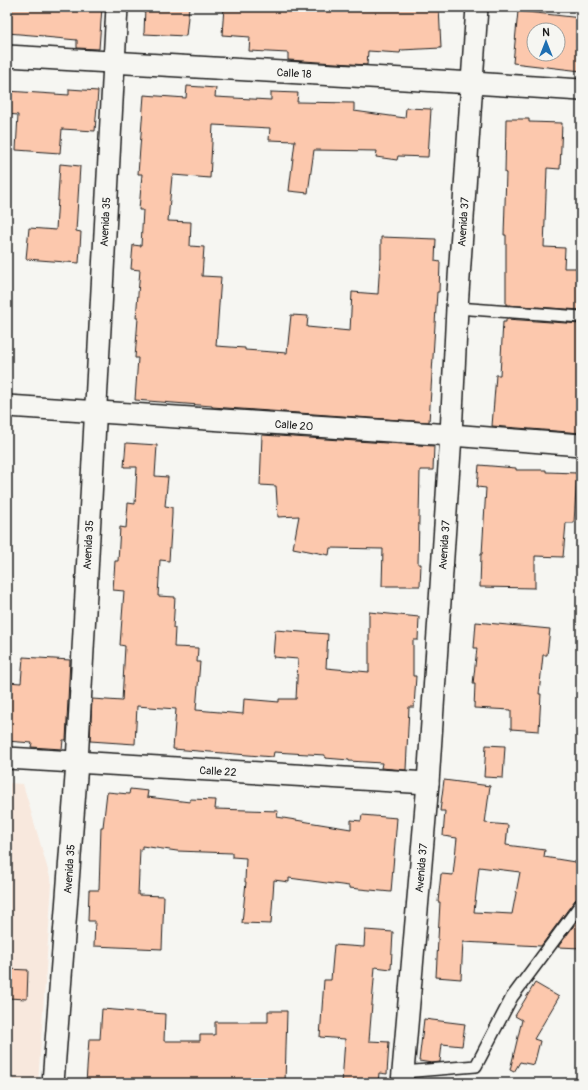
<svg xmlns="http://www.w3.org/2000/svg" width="588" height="1090" font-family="Pangolin,sans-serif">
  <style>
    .built { fill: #f8e8dd }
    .building { fill: #fcc8ad; stroke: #1c1c1c; fill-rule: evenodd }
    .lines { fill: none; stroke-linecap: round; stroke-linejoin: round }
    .service-casing { stroke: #1c1c1c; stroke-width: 14 }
    .minor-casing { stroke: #1c1c1c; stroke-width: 24 }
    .service { stroke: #f6f6f2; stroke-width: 11 }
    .minor { stroke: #f6f6f2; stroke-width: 21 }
    .labels { text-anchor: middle; stroke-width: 3; stroke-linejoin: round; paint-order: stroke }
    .street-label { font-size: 11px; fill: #1c1c1c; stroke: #f6f6f2 }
  </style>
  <rect width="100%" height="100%" fill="#f6f6f2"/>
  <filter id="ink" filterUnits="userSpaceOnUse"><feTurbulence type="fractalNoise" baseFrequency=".025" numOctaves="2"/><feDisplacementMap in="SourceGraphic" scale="8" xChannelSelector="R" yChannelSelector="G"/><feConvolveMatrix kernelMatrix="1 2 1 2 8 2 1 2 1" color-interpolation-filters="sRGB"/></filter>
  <g filter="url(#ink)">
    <!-- built -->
    <path class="built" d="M7 783 23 784 52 884 38 1083H7Z"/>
    <!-- building -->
    <g class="building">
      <path d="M7 7H102L99 49 77 48V40L44 37V36L7 33Z"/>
      <path d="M145 7H189L186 36 144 34Z"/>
      <path d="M224 7H264L330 9V7H439L441 48 401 50 400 53 368 51 367 65 288 60V53L249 51 250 37 222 35Z"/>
      <path d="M518 11 581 18V71L513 63ZM534 30H558V54H534Z"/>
      <path d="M187 86 216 88 215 97 271 100V92L298 93 297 102 354 103V111L405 118 406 108 431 109 428 157 398 156 397 160 376 157 377 151 314 150 308 193 289 191 295 141 269 140 270 128 213 125 210 178 173 175 172 176 168 221 191 222 190 246 204 247 202 276 221 277 216 346 245 348V350L287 353 291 315 308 316 307 327 350 331 352 292 378 294 380 259H381V237L436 239 435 261 440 262 439 292H437L429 422 212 407V406L135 400 138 358H135L138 318H136L140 270 131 269 133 245 141 246 143 210H139L142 174H138L144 95 186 98Z"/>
      <path d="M69 89 98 91 95 131 62 129 60 153 16 150 18 115 7 114V91L69 95Z"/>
      <path d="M506 119H529V122L562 123 560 169 547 168 544 247 565 248 564 268H581V310L506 305V235H504L506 173H505Z"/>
      <path d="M60 164 80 166 76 231 81 232 79 263 26 259 29 228 56 230Z"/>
      <path d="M506 319 581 324V433L492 426 496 375H500L503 322H506Z"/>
      <path d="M262 435 434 446 433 470H420L418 564H421L420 586H382L383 549 330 548 329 555 293 548 299 516 278 517 276 486 260 485Z"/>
      <path d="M126 443 157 445 155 476 168 477 165 506 172 507V514L169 561 160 560 158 596 175 597 173 628H175L174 647 198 648 197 662H200L196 710 243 714 244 699 279 702V699H296L298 659 273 657 275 630 328 634 326 668 369 672V612L419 617 418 640H413V676H416L414 707H409L406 770 381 768 382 763 349 761V760L325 758V755L274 752 273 757 173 749 176 709 137 706 135 744 90 741 92 699 122 701 125 646 120 645 124 591 113 590 115 561H118L120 527 126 528 128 503 135 504 137 467H124Z"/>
      <path d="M479 465 516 468V470H546V472L577 473 574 523H566L563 557 535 556V588L480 587 481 554H482L486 488 477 487Z"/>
      <path d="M476 622 550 629 547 655H543L539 694H541L539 731 511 729V710L474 708 475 684H473L477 648H474Z"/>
      <path d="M23 657 70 660 66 740H63L62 749 31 747 32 743 7 741V682L21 683Z"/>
      <path d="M486 745 505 746 503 778 484 777Z"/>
      <path d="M444 780 490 786 485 823 508 825 506 845 545 850 544 857 581 863V897L575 900 541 946 463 942 461 979 436 977 440 902H438L441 874 453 875 457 838 443 836 445 811H440ZM479 867 520 872 512 914 474 912Z"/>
      <path d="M130 789 148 791 147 797 190 802V799L216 800 215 809 278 811 277 817 351 829V820L361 821 362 815 397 818 391 892 349 888V886L289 878V882L274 880 271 924 242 923 246 882H245L246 858 232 857V853L177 851 142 846V849H140L138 895 164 896 162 949 94 946 95 921H88L89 890H99L101 827H103L107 792 129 794Z"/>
      <path d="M581 916V948L558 947Z"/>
      <path d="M365 930 393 932 391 969 375 967 369 1041 389 1042 387 1074 379 1073 378 1083H342L345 1039 320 1037 324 980H331L334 945 364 947Z"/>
      <path d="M7 969 28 970 27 999 7 998Z"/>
      <path d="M535 983 559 997 534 1039 540 1041 534 1065 520 1062 514 1072 510 1070 522 1020 515 1016Z"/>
      <path d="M102 1009 165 1014 164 1041H200V1035H215V1022H268V1011H287L285 1083H86L89 1039H100Z"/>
      <path d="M424 1019 465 1024 462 1046 442 1044 440 1062 432 1063 419 1061Z"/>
    </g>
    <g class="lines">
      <defs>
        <g id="service">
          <path d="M457 308 581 317"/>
          <path d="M403 1072 476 1066 512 997 581 904"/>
        </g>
        <g id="minor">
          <path d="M7 56 473 83 581 90"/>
          <path d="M7 406 451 435 581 445"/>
          <path d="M7 758 428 783"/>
          <path d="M53 1083 77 763 114 63 117 7"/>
          <path d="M402 1083 428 783 451 435 457 308 477 7"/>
        </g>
      </defs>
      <!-- service casing -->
      <use href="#service" class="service-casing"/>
      <!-- minor casing -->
      <use href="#minor" class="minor-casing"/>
      <!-- service -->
      <use href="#service" class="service"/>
      <!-- minor -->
      <use href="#minor" class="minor"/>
    </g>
  </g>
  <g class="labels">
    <!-- street labels -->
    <g class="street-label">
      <text transform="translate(294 73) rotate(3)" y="4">Calle 18</text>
      <text transform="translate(105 222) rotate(-87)" y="4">Avenida 35</text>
      <text transform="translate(463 222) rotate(-86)" y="4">Avenida 37</text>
      <text transform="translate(294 425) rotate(4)" y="4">Calle 20</text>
      <text transform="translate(88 545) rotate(-87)" y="4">Avenida 35</text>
      <text transform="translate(444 545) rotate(-86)" y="4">Avenida 37</text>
      <text transform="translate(218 771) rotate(3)" y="4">Calle 22</text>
      <text transform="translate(421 868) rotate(-85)" y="4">Avenida 37</text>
      <text transform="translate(69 869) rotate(-86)" y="4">Avenida 35</text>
    </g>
  </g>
  <!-- margin -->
  <rect width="588" height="1090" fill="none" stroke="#f6f6f2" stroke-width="24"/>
  <rect x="12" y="12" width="564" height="1066" fill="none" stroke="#1c1c1c" stroke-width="1.5" filter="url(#ink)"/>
  <!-- north arrow -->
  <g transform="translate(546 42)"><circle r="19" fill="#f6f6f2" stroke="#9f9f9c"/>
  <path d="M0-3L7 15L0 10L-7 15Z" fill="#1f6fb2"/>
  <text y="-6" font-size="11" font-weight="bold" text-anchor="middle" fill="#1c1c1c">N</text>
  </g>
</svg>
